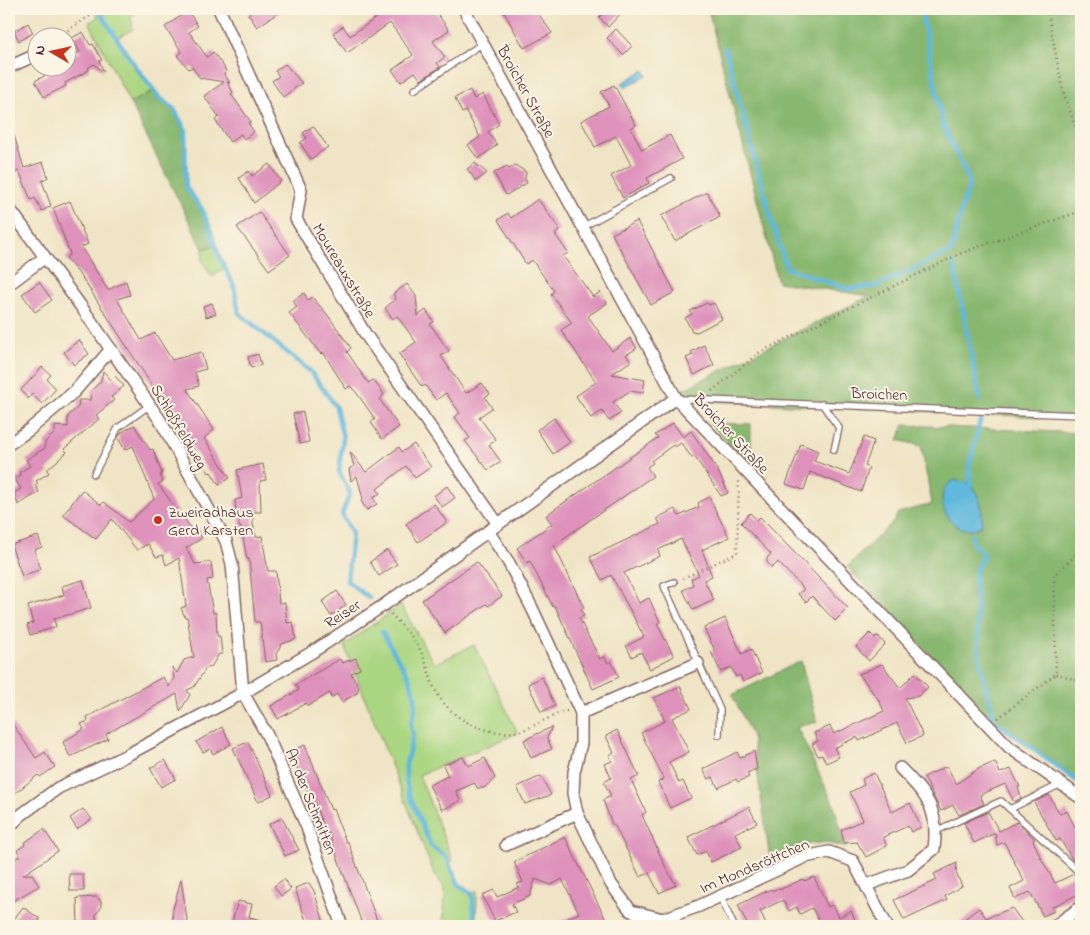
<svg xmlns="http://www.w3.org/2000/svg" width="1090" height="935" font-family="'Indie Flower',sans-serif">
  <style>
    .green { fill: #abd682; stroke: #7a7a56 }
    .forest { fill: #88b770; stroke: #696b4e; fill-rule: evenodd }
    .water { fill: #60b8dd; stroke: #556c84 }
    .lines { fill: none; stroke-linecap: round; stroke-linejoin: round }
    .stream { stroke: #60b8dd; stroke-width: 4.5 }
    .building { fill: #de91bb }
    .service-casing { stroke: #846461; stroke-width: 8 }
    .minor-casing { stroke: #846461; stroke-width: 14 }
    .path { stroke: #846461; stroke-width: 2.5; stroke-dasharray: 1 4; stroke-linecap: butt }
    .service { stroke: #fff; stroke-width: 5.5 }
    .minor { stroke: #fff; stroke-width: 11 }
    .poi-dot { fill: #c8321e; stroke: #fcf5e5; stroke-width: 2 }
    .labels { text-anchor: middle; stroke-width: 4; stroke-linejoin: round; paint-order: stroke }
    .street-label { font-size: 16px; fill: #4a1f2b; stroke: #fcf5e5 }
    .poi-label { font-size: 16px; fill: #4a1f2b; stroke: #fcf5e5; text-anchor: start }
  </style>
  <rect width="100%" height="100%" fill="#fcf5e5"/>
  <filter id="ink" filterUnits="userSpaceOnUse"><feTurbulence type="fractalNoise" baseFrequency=".02" numOctaves="2"/><feDisplacementMap in="SourceGraphic" scale="10" xChannelSelector="R" yChannelSelector="G"/><feConvolveMatrix kernelMatrix="1 2 1 2 8 2 1 2 1" color-interpolation-filters="sRGB"/></filter>
  <filter id="wash" filterUnits="userSpaceOnUse"><feTurbulence type="fractalNoise" baseFrequency=".0096" numOctaves="4" result="noise"/><feDisplacementMap in="SourceGraphic" scale="20" xChannelSelector="R" yChannelSelector="G"/><feGaussianBlur stdDeviation="1.12" result="paint"/><feColorMatrix in="noise" values="0 0 0 0 0 0 0 0 0 0 0 0 0 0 0 0 0 1.4 0 .05"/><feComposite in="paint" operator="in"/></filter>
  <g filter="url(#wash)">
    <rect width="100%" height="100%" fill="#efe4c5"/>
    <!-- green -->
    <g class="green">
      <path d="M94 9H97L134 68 153 91 130 103 89 22 98 17Z"/>
      <path d="M99 9H132L135 14 131 17 133 29 117 38Z"/>
      <path d="M215 246 225 269 212 277 202 261 203 249Z"/>
      <path d="M401 605 434 664 474 645 518 733 419 775 453 861 449 863 459 885 471 894 477 890 476 926H441L444 916 445 889 433 871 344 645Z"/>
    </g>
    <!-- forest -->
    <g class="forest">
      <path d="M708 9H1081V419L687 400 682 390 869 296 778 282Z"/>
      <path d="M153 91 177 115 184 131 185 185 204 214 215 246 203 249 130 103Z"/>
      <path d="M709 423 751 424V466Z"/>
      <path d="M904 425 1081 433V784L991 719 847 567 894 521 898 513 932 504 921 446 898 440ZM972 484 982 509 981 526Z"/>
      <path d="M801 661 817 722 797 727 834 805 846 848C818 837 795 846 770 859L752 736 732 695Z"/>
    </g>
    <!-- water -->
    <g class="water">
      <path d="M644 70 647 75 625 88 622 83Z"/>
      <path d="M955 480 972 484C979 497 985 511 981 526 951 543 926 492 955 480Z"/>
    </g>
    <g class="lines">
      <!-- stream -->
      <g class="stream">
        <path d="M98 9 131 60 159 97 174 109 185 129 186 187 202 209 210 228 219 256 234 286 239 313 311 372 336 407 343 438 339 471 350 493 342 514 352 533 347 581 369 598"/>
        <path d="M725 48 774 229 787 268 848 289 877 286 952 251 961 210 969 186 968 178 943 125 921 9"/>
        <path d="M954 264 980 400"/>
        <path d="M971 489 969 468 981 417"/>
        <path d="M972 534 973 543 984 556 977 567 975 577 979 657 994 719"/>
        <path d="M382 632 409 677 415 696V710L411 725 413 735 406 764V780L409 794 431 846 446 857 459 885 472 893 475 926"/>
        <path d="M995 721 1081 784"/>
      </g>
    </g>
    <g id="blocks">
      <!-- building -->
      <g class="building">
        <path d="M255 9H284L257 27 248 14Z"/>
        <path d="M380 9H434L449 30 433 41 445 57 437 63 440 67 421 80 415 72 401 82 392 70 413 55 390 23 347 53 333 33 343 26 350 36 383 13Z"/>
        <path d="M502 9H535L552 33 524 48Z"/>
        <path d="M608 9H625L608 27 599 17Z"/>
        <path d="M188 11 198 26 189 32 207 57 213 52 224 67 226 72 224 74 230 83 227 82 233 92 231 94 251 122 248 123 254 132 244 139 241 134 230 142 215 120 219 117 204 96 224 82 200 78 192 67 189 69 177 56 182 52 165 27Z"/>
        <path d="M28 23 33 33 19 41 14 31Z"/>
        <path d="M616 29 632 46 623 55 607 38Z"/>
        <path d="M83 32 90 45 93 44 102 60 99 61 104 72 94 64 88 68 89 70 65 83 66 86 44 97 35 81 59 68H68V63L70 61 68 58 80 52 72 38Z"/>
        <path d="M285 64 302 83 283 97 272 81 279 76 275 71Z"/>
        <path d="M614 85 636 125 631 128 642 150 670 135 682 159 647 178 649 183 623 198 611 176 631 165 616 136 595 147 581 121 609 106 601 92Z"/>
        <path d="M470 90 474 99 483 94 499 124 488 132 497 145 478 159 468 145 480 137 466 111 462 113 455 98Z"/>
        <path d="M313 126 328 147 311 159 300 143 307 138 303 133Z"/>
        <path d="M12 129 24 168 43 162 48 177 42 181 51 206 42 211 35 198 31 200 19 171 9 176V130Z"/>
        <path d="M475 163 487 173 476 181 467 169Z"/>
        <path d="M269 164 281 181 254 203 239 178 249 171 252 176Z"/>
        <path d="M515 165 526 172 525 179 527 183 506 195 494 173 507 166 509 169Z"/>
        <path d="M707 192 720 217 675 241 661 216Z"/>
        <path d="M538 199 560 230 555 234 568 253 563 256 593 297 600 292 607 303 588 316 612 351 630 338 637 348 626 355 631 361 612 374 645 380 643 393 630 391 613 402 621 413 609 421 602 411 591 418 576 396 596 382 561 330 572 323 551 294 554 291 532 260 526 264 498 220 508 213 511 218Z"/>
        <path d="M70 201 88 244 81 247 108 290 126 281 130 295 117 299 141 340 155 333 172 360 201 352 206 369 195 372 199 386 187 389 214 430 204 438 230 478 219 485 211 472 209 473 83 279 66 258 70 254 53 208Z"/>
        <path d="M259 212 290 255 269 270 237 227Z"/>
        <path d="M637 221 675 292 651 305 612 234Z"/>
        <path d="M39 282 52 300 35 312 22 294Z"/>
        <path d="M407 284 416 296 418 316 426 310 434 322 430 324 449 351 441 356 466 393 482 383 490 394 485 397 492 408 479 417 496 440 489 445 501 462 488 470 465 441 470 438 455 417 460 413 446 393 436 400 425 385 422 387 399 354 416 342 397 316 393 319 385 308 396 299 393 294Z"/>
        <path d="M304 293 308 300 312 297 327 314 351 348 347 352 368 383 373 380 384 394 380 400 399 427 382 439 371 422 375 419 356 392 350 386 346 389 323 352 321 354 289 313 297 307 293 301Z"/>
        <path d="M212 303 216 314 206 317 203 306Z"/>
        <path d="M707 303 709 305 714 303 722 319 697 332 692 331 685 318 692 314 690 311Z"/>
        <path d="M79 340 89 354 74 365 64 352Z"/>
        <path d="M704 345 714 365 694 375 686 358 693 355 691 352Z"/>
        <path d="M258 354 261 365 251 368 248 357Z"/>
        <path d="M42 367 51 375 47 379 56 389 42 404 32 394 28 399 21 390Z"/>
        <path d="M103 371 111 380 115 376 124 386 111 397 114 400 96 415 99 419 64 449 67 452 47 470 49 473 36 481 38 483 35 485 39 492 18 505 14 493 21 489 15 479 21 476 19 473 30 466 26 460 45 448V442L55 433V426L68 427V416L79 406 78 400H90L92 390 101 381Z"/>
        <path d="M303 412 309 442 300 444 293 414Z"/>
        <path d="M554 418 570 442 553 454 537 430Z"/>
        <path d="M673 423 683 437 691 431 717 469 728 493 721 496 695 457 692 458 681 443 675 447 673 445 651 461 653 463 647 467 653 476 554 545 584 608 581 609 584 616 579 618 589 638 600 659 604 656 608 663 611 661 619 677 593 689 555 606 553 607 530 561 527 563 517 548 552 524 546 516 552 511 658 438 655 435Z"/>
        <path d="M134 425 150 450 153 449 162 474H160L163 482 158 484 178 511 172 515 180 513 192 530 196 528 202 538 186 548 195 564 211 562 213 579 207 580 213 613H216L217 636H220L222 654H219L211 667 206 668 194 687 187 690 190 695 180 711 177 694 106 734 108 739 70 757 63 742 84 729 81 724 88 721 87 717 163 677 169 687 174 678 172 667 177 673 184 660 194 657 187 617H185L181 608 186 606 179 558 166 565 163 555 156 557 148 544 137 550 112 519 96 539 63 515 82 490 101 505 104 502 129 522 154 499 133 446 125 450 118 438 121 433Z"/>
        <path d="M864 437 874 441 865 466 869 468 861 492 810 472 804 490 786 484 801 444 818 451 814 461 849 474Z"/>
        <path d="M414 444 431 467 415 478 406 466 377 489 380 493 373 498 377 504 367 510 361 501 363 499 357 476 351 481 349 469 354 466 350 452 366 472 399 447 402 452Z"/>
        <path d="M263 464 266 480 260 481 261 512H253V524L256 537 262 536 268 571H276L279 603H285L287 623 293 622 296 639 282 644 276 654 277 660 265 662 260 622H255L249 559H247L241 527H239V516H236L235 500 242 498 237 470Z"/>
        <path d="M447 486 455 498 442 507 434 496Z"/>
        <path d="M709 497 729 537 702 550 712 576 704 580 714 600 693 610 683 590 693 585 691 579 699 575 681 539 658 550 660 556 624 573 639 603 649 598 660 622 657 624 674 656 650 669 641 652 632 657 626 646 644 637 629 608 611 575 602 580 590 557 660 524 657 518 675 509 679 516 699 507 698 503Z"/>
        <path d="M434 504 446 521 445 524 418 542 406 524Z"/>
        <path d="M750 513 757 520 760 517 848 608 835 621 812 596 806 602 798 594 804 589 778 562 772 568 767 562V558L771 554 741 523Z"/>
        <path d="M38 536 42 547 34 550 41 569 22 576 11 545Z"/>
        <path d="M387 550 397 564 379 576 370 562Z"/>
        <path d="M477 562 502 596 488 606 486 604 445 633 422 600Z"/>
        <path d="M83 580 91 608 54 619 56 627 30 635 27 625 33 623 28 606 64 595 62 586Z"/>
        <path d="M337 591 346 605 331 616 322 602Z"/>
        <path d="M725 618 742 654 751 649 762 673 743 682 740 675 736 677 731 667 721 672 711 652 715 651 704 628Z"/>
        <path d="M870 633 875 638 878 636 885 644 869 661 856 647Z"/>
        <path d="M356 658 360 669 351 673 359 687 357 693 342 702 337 694 331 698 330 693 308 706 306 703 278 719 271 706 299 690 295 685 340 659 342 663Z"/>
        <path d="M882 664 900 688 915 673 928 687 918 696 905 698 923 736 907 743 897 723 859 741 857 737 834 748 839 757 826 763 822 755 818 756 812 744 818 741 814 733 830 726 834 734 884 711 878 699 859 674Z"/>
        <path d="M542 677 555 706 541 712 528 684Z"/>
        <path d="M680 686 691 709 672 718 689 752 669 762 679 783 683 781 691 798 670 808 658 782 664 779 641 733 665 721 654 698Z"/>
        <path d="M9 719 36 758 45 752 55 767 40 777 38 775 9 798Z"/>
        <path d="M222 727 231 744 213 754 210 749 203 752 196 742Z"/>
        <path d="M552 727 547 738 552 749 531 758 524 740Z"/>
        <path d="M617 730 639 776 631 780 646 812 642 815 666 868 676 885 659 893 649 873 640 877 615 826 612 824 603 800 611 796 604 782 611 778 605 764 612 761 609 755 614 753 606 736Z"/>
        <path d="M248 742 272 795 258 802 233 748Z"/>
        <path d="M305 745 331 810 333 809 346 842H348L379 926H363L328 832 326 833 313 800H311L290 751Z"/>
        <path d="M754 751 757 769 747 773 749 777 738 782 736 779 718 788 713 777 708 779 703 769 737 752 740 758Z"/>
        <path d="M463 757 468 766 485 758 495 778 484 788H477L475 783 456 791 460 801 442 810 429 785 448 776 443 765Z"/>
        <path d="M165 760 176 779 161 787 150 768Z"/>
        <path d="M995 762 1000 773 1011 769 1020 787H1018L1021 798 1014 802 1005 784 980 795 984 804 959 815 953 805 941 811 924 777 947 766 956 784 978 769Z"/>
        <path d="M874 773 892 812 910 803 921 827 911 832 908 826 883 837 887 846 866 857 857 842 844 843 841 830 863 820 850 792 864 785 862 779Z"/>
        <path d="M541 776 551 795 525 804 517 787Z"/>
        <path d="M1049 795 1060 814 1067 811 1077 831 1081 829V868L1072 859 1060 839 1056 841 1034 802Z"/>
        <path d="M749 807 757 823 735 833 742 847 711 862 706 851 697 855 688 837Z"/>
        <path d="M83 809 92 819 77 829 70 818Z"/>
        <path d="M988 812 999 831 1017 822 1035 839 1033 840 1042 860 1055 883 1074 874 1081 879V893L1052 907 1054 911 1043 916 1030 892 1015 899 1010 888 1024 881 1004 842 997 845 995 833 974 843 964 823Z"/>
        <path d="M282 818 299 850 285 856 269 824Z"/>
        <path d="M44 829 58 851 23 875 32 874 39 886 9 903V862L20 856 17 850 25 845 24 843Z"/>
        <path d="M565 837 609 926H550L579 913 562 879 551 885 535 879 530 896 512 904 516 912 495 921 482 895 494 890 497 897 519 887 517 884 523 882 514 862Z"/>
        <path d="M957 863 956 873 962 886 945 896 947 900 904 920 894 900 937 880 934 874Z"/>
        <path d="M69 874H83L84 891H70Z"/>
        <path d="M814 877 828 907 833 905 839 917 851 911 858 926H819L821 925 812 908 800 914 797 907 789 911 783 900 760 911 767 926H748L738 905 771 889 772 891 778 888 779 890 803 879 804 881Z"/>
        <path d="M181 879 188 926H174L172 913Z"/>
        <path d="M284 879 291 889 281 896 274 886Z"/>
        <path d="M309 883 314 891 325 926H311L309 920 306 921 295 888Z"/>
        <path d="M96 897 101 901V908L96 914V926H78L77 898Z"/>
        <path d="M238 901 252 904 249 917 269 922 268 926H231Z"/>
        <path d="M23 907 40 919 35 926H9Z"/>
        <path d="M979 908 986 918 1012 908 1025 926H955Z"/>
      </g>
    </g>
  </g>
  <g filter="url(#ink)">
    <use href="#blocks" fill-opacity="0" stroke="#846461" stroke-width="1"/>
    <g class="lines">
      <defs>
        <g id="service">
          <path d="M414 90 483 43"/>
          <path d="M583 227 671 178"/>
          <path d="M679 399 1081 415"/>
          <path d="M822 404 839 428 834 450"/>
          <path d="M94 474 118 428 150 405"/>
          <path d="M674 582 664 586 720 710 719 735"/>
          <path d="M1010 809 1061 784"/>
          <path d="M936 831 1001 801 1081 874"/>
          <path d="M720 896 734 926"/>
        </g>
        <g id="minor">
          <path d="M219 9 301 190 296 219 366 335 498 524"/>
          <path d="M464 9 676 398 1009 747 1081 798"/>
          <path d="M9 67 38 54"/>
          <path d="M9 208 80 305 160 420 226 541 232 564 243 693 267 735 306 825 342 926"/>
          <path d="M9 284 44 258"/>
          <path d="M9 444 29 430 75 391 111 349"/>
          <path d="M488 531 509 563 533 610 581 713V743L574 772 573 793 577 813 611 884 631 911 663 919 699 906 805 857 829 852 853 861 887 926"/>
          <path d="M581 713 698 663"/>
          <path d="M9 827 21 815 58 788 127 755 243 693 314 651 384 605 676 398"/>
          <path d="M506 845 577 813"/>
          <path d="M867 885 908 870 934 849C939 808 927 796 900 768"/>
          <path d="M636 926 641 913"/>
          <path d="M1055 926 1081 907"/>
        </g>
      </defs>
      <!-- service casing -->
      <use href="#service" class="service-casing"/>
      <!-- minor casing -->
      <use href="#minor" class="minor-casing"/>
      <!-- path -->
      <g class="path">
        <path d="M1047 9 1063 91 1081 143"/>
        <path d="M55 38 93 14 90 9"/>
        <path d="M712 391 760 352 959 254 1081 211"/>
        <path d="M683 578 737 553 739 481"/>
        <path d="M391 614C399 623 409 632 416 643 425 656 428 671 433 685 446 717 481 735 514 732 532 730 549 715 567 711"/>
        <path d="M1056 674 1081 681"/>
        <path d="M998 718 1056 674 1054 575 1081 550"/>
      </g>
      <!-- service -->
      <use href="#service" class="service"/>
      <!-- minor -->
      <use href="#minor" class="minor"/>
    </g>
  </g>
  <!-- markers -->
  <circle class="poi-dot" cx="158" cy="520" r="5"/>
  <g class="labels">
    <!-- street labels -->
    <g class="street-label">
      <text transform="translate(527 91) rotate(61)" y="6">Broicher Straße</text>
      <text transform="translate(345 270) rotate(59)" y="6">Moureauxstraße</text>
      <text transform="translate(879 393) rotate(2)" y="6">Broichen</text>
      <text transform="translate(180 426) rotate(59)" y="6">Schloßfeldweg</text>
      <text transform="translate(732 433) rotate(47)" y="6">Broicher Straße</text>
      <text transform="translate(342 613) rotate(-33)" y="6">Reiser</text>
      <text transform="translate(312 801) rotate(68)" y="6">An der Schmitten</text>
      <text transform="translate(754 865) rotate(-23)" y="6">Im Mondsröttchen</text>
    </g>
    <!-- poi labels -->
    <g class="poi-label">
      <text x="168" y="517">Zweiradhaus<tspan x="168" dy="18">Gerd Karsten</tspan></text>
    </g>
  </g>
  <!-- margin -->
  <rect width="1090" height="935" fill="none" stroke="#fcf5e5" stroke-width="30"/>
  <!-- north arrow -->
  <g transform="translate(52 52) rotate(279)"><circle r="24" fill="#fcf5e5" stroke="#b59f9b"/>
  <path d="M0-4L9 19L0 12L-9 19Z" fill="#c8321e"/>
  <text y="-8" font-size="14" font-weight="bold" text-anchor="middle" fill="#4a1f2b">N</text>
  </g>
</svg>
